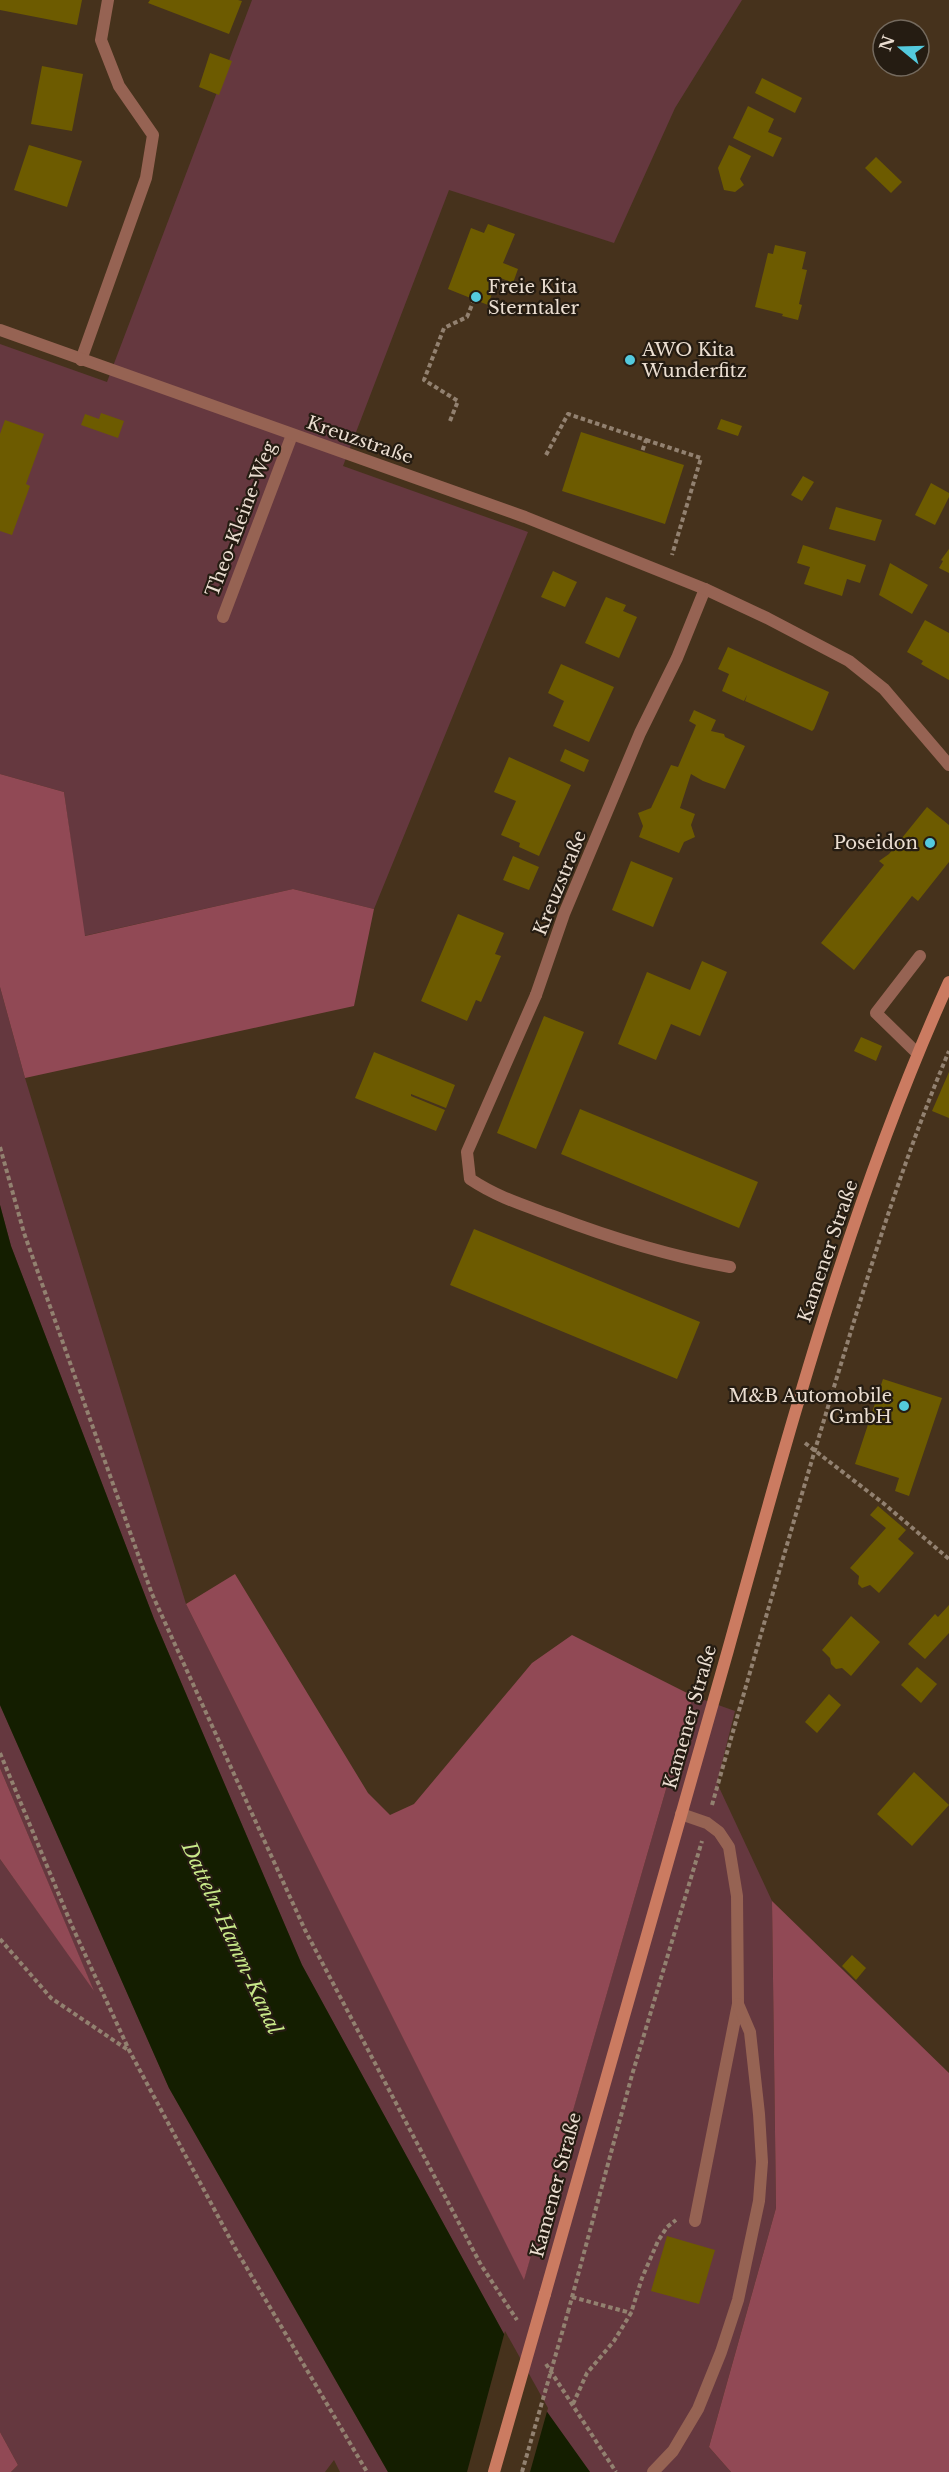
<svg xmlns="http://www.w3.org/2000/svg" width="949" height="2472" font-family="'Libre Baskerville',serif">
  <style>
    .green { fill: #65383f }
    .forest { fill: #914955 }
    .water { fill: #141e00 }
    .pier { fill: #46321c }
    .building { fill: #6d5b00 }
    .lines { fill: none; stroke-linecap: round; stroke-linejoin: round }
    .path { stroke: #928170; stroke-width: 4; stroke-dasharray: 4.5 3; stroke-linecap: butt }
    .service { stroke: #966353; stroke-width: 12 }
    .minor { stroke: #966353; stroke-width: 12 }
    .tertiary { stroke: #966353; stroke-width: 12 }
    .secondary { stroke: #cb7b61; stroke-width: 12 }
    .path-bridge { stroke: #928170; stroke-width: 4; stroke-dasharray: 4.5 3; stroke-linecap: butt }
    .secondary-bridge { stroke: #cb7b61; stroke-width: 12 }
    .poi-dot { fill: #54cade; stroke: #251c12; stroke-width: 2 }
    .labels { text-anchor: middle; stroke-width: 4.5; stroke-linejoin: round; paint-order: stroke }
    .poi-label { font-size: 18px; fill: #ebded1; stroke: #251c12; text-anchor: start }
    .street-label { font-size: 18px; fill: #ebded1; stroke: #251c12 }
    .water-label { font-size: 20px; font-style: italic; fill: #c8e989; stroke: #251c12 }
  </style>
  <rect width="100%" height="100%" fill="#46321c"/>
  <!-- green -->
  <g class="green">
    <path d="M252 0H742L675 108 614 243 449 190 343 466 528 532 374 909 293 889 84 936 64 792 0 774V344L107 382Z"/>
    <path d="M0 987 25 1078 186 1604 524 2279 693 1696 735 1711 717 1783 772 1901 776 2208 709 2447 731 2472H590L545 2409 302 1965 154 1619 11 1246 0 1205Z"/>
    <path d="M0 1705 169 2088 388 2472H340L334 2460 325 2472H11L18 2465 0 2432V1859L92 1987 0 1768Z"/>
  </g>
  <!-- forest -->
  <g class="forest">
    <path d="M0 774 64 792 85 936 293 889 374 909 354 1006 25 1078 0 987Z"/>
    <path d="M235 1574 368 1793 390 1815 414 1804 532 1663 572 1635 693 1696 524 2280 186 1604Z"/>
    <path d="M0 1768 94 1991 0 1859Z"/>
    <path d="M772 1901 949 2073V2472H731L709 2447 776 2208Z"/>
    <path d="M0 2432 18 2465 11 2472H0Z"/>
  </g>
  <!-- water -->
  <path class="water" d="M0 1205 11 1246 154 1619 302 1965 545 2409 590 2472H388L169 2088 0 1705Z"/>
  <!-- pier -->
  <path class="pier" d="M505 2331 548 2408 530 2472H467Z"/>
  <!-- building -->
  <g class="building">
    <path d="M0 0H82L77 25 0 10Z"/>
    <path d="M150 0H238L242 1 229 34 148 3Z"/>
    <path d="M210 53 232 61 219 95 199 87Z"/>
    <path d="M42 66 83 74 72 131 31 124Z"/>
    <path d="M762 78 802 98 795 113 755 93Z"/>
    <path d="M748 106 774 119 768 132 782 138 773 157 733 138Z"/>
    <path d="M29 145 82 161 67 207 14 190Z"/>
    <path d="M729 145 751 156 740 179 744 185 735 192 724 190 718 168Z"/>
    <path d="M876 157 902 182 891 193 865 168Z"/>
    <path d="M488 224 515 234 503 263 518 269 513 283 498 277 488 305 448 289 471 228 484 233Z"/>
    <path d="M775 245 806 252 802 269 807 270 799 304 802 305 798 320 782 316 783 314 755 307 768 253 773 254Z"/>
    <path d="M101 413 124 421 118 438 81 425 85 414 99 419Z"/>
    <path d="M721 419 742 426 738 436 717 429Z"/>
    <path d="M5 420 44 434 26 484 30 486 12 535 0 531V434Z"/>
    <path d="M581 432 684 465 665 524 562 491Z"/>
    <path d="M803 476 814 482 802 501 791 495Z"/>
    <path d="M931 483 949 493V497L935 525 915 515Z"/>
    <path d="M836 507 882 520 875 541 829 529Z"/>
    <path d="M803 545 866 565 860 583 847 579 842 596 804 584 810 567 797 563Z"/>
    <path d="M949 549V573L939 568 943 561 941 560Z"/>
    <path d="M890 563 928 585 912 614 879 595Z"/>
    <path d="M553 571 577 582 565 607 541 597Z"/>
    <path d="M606 597 626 605 623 611 637 617 619 658 585 643Z"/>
    <path d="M925 620 949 633V680L921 664 923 661 907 652Z"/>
    <path d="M728 647 829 692 814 729 812 731 745 701 747 695 744 701 722 691 729 674 718 669Z"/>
    <path d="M561 664 614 687 589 742 553 726 564 701 548 693Z"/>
    <path d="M694 710 716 720 711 731 724 734 725 737 745 746 725 789 703 781 691 774 680 808 695 814 691 825 695 837 684 842 679 853 639 837 643 826 638 813 651 808 671 765 678 767 696 725 689 721Z"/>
    <path d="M565 749 589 760 584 772 560 761Z"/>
    <path d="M509 757 571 785 539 856 519 847 520 843 501 835 516 801 494 792Z"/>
    <path d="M927 807 949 825V862L918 901 912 896 854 970 821 943 884 865 879 861 889 854Z"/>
    <path d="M513 856 539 867 529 890 503 880Z"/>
    <path d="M631 861 673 878 653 927 612 910Z"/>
    <path d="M458 914 504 933 495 954 501 956 481 1002 476 1000 467 1021 421 1001Z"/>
    <path d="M702 961 727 972 700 1036 671 1024 656 1060 618 1044 647 972 690 990Z"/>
    <path d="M544 1016 584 1032 536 1149 497 1133Z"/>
    <path d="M861 1037 882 1046 876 1061 854 1051Z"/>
    <path d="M374 1052 455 1085 446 1108 411 1094V1096L445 1110 436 1131 355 1098Z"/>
    <path d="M949 1072V1118L932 1111Z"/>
    <path d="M580 1109 758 1182 739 1228 561 1154Z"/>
    <path d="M474 1229 700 1322 677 1379 450 1285Z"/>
    <path d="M883 1379 942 1398 909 1496 895 1491 899 1478 855 1464Z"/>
    <path d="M878 1506 906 1530 898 1539 914 1553 879 1593 870 1585 862 1588 858 1584 859 1576 850 1568 886 1528 870 1515Z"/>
    <path d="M949 1605V1633L925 1659 908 1644 935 1614 938 1617Z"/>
    <path d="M851 1616 880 1642 851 1676 842 1668 836 1669 831 1664 830 1658 822 1650Z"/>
    <path d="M917 1667 937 1684 921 1703 901 1685Z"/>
    <path d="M829 1694 841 1705 817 1733 805 1722Z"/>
    <path d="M914 1772 949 1805 912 1846 877 1814Z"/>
    <path d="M852 1955 866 1968 856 1980 842 1966Z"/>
    <path d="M667 2236 715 2250 699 2304 651 2291Z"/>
  </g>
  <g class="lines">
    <!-- path -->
    <g class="path">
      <path d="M450 421 458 401 424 380 444 328 467 317 474 300"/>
      <path d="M646 440 701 458 672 555"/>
      <path d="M546 455 568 414 646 440 642 452"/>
      <path d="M0 1147 24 1233 152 1594 305 1930 481 2265 517 2320"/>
      <path d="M805 1443 883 1503 949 1559"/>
      <path d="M0 1753 72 1926 129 2050 235 2248 367 2472"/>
      <path d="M712 1805C754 1658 796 1511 841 1364 873 1258 906 1153 949 1051"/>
      <path d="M0 1939 51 1998 128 2050"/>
      <path d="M572 2297 631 2313"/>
      <path d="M568 2312 632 2075 702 1841"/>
      <path d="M546 2364 616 2472"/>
      <path d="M573 2404 587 2373 614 2341 631 2313 642 2278 658 2241 667 2227 676 2220"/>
    </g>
    <!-- service -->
    <g class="service">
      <path d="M81 360 146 178 153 135 119 86 101 40 108 0"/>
      <path d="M536 995 467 1152 470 1179C497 1197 523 1205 553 1216 611 1238 669 1256 730 1267"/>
      <path d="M917 1053 876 1013 920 956"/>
      <path d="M681 1814 707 1823 719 1832 729 1847 737 1896 738 2004 695 2221"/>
      <path d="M653 2472 673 2451 698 2409 721 2352 738 2300 759 2201 762 2162 759 2114 750 2032 738 2004"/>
    </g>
    <!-- minor -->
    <g class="minor">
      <path d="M223 617 292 435"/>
      <path d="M536 995 564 914 640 733 677 658 705 589"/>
    </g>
    <!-- tertiary -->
    <path class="tertiary" d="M0 330 525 517 705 589 767 618 849 661 884 689 949 765"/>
    <!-- secondary -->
    <path class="secondary" d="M545 2294C604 2079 667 1865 728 1650 791 1424 852 1196 949 982"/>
    <!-- path-bridge -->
    <path class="path-bridge" d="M522 2472 568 2312"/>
    <!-- secondary-bridge -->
    <path class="secondary-bridge" d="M494 2472 545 2294"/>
  </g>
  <!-- markers -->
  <g class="poi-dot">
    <circle cx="476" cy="297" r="6"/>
    <circle cx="630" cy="360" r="6"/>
    <circle cx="930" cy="843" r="6"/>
    <circle cx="904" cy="1406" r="6"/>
  </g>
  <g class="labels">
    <!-- poi labels -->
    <g class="poi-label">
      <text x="488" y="293">Freie Kita<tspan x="488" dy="21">Sterntaler</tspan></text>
      <text x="642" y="356">AWO Kita<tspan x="642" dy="21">Wunderfitz</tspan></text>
      <text x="918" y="849" text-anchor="end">Poseidon</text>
      <text x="892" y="1402" text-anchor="end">M&amp;B Automobile<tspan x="892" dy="21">GmbH</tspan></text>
    </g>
    <!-- street labels -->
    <g class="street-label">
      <text transform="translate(360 440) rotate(19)" y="6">Kreuzstraße</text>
      <text transform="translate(241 519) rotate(-69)" y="6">Theo-Kleine-Weg</text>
      <text transform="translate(560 883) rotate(-68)" y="6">Kreuzstraße</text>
      <text transform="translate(828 1251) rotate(-71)" y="6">Kamener Straße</text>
      <text transform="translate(690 1717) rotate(-74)" y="6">Kamener Straße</text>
      <text transform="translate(556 2185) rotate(-75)" y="6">Kamener Straße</text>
    </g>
    <!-- water labels -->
    <g class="water-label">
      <text transform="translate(232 1938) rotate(65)" y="7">Datteln-Hamm-Kanal</text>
    </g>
  </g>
  <!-- north arrow -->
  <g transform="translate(901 48) rotate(289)"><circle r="28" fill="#251c12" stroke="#746a5e" stroke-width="1.5"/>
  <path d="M0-4.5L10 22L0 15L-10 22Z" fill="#54cade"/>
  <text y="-9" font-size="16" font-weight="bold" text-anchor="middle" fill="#ebded1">N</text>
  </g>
</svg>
